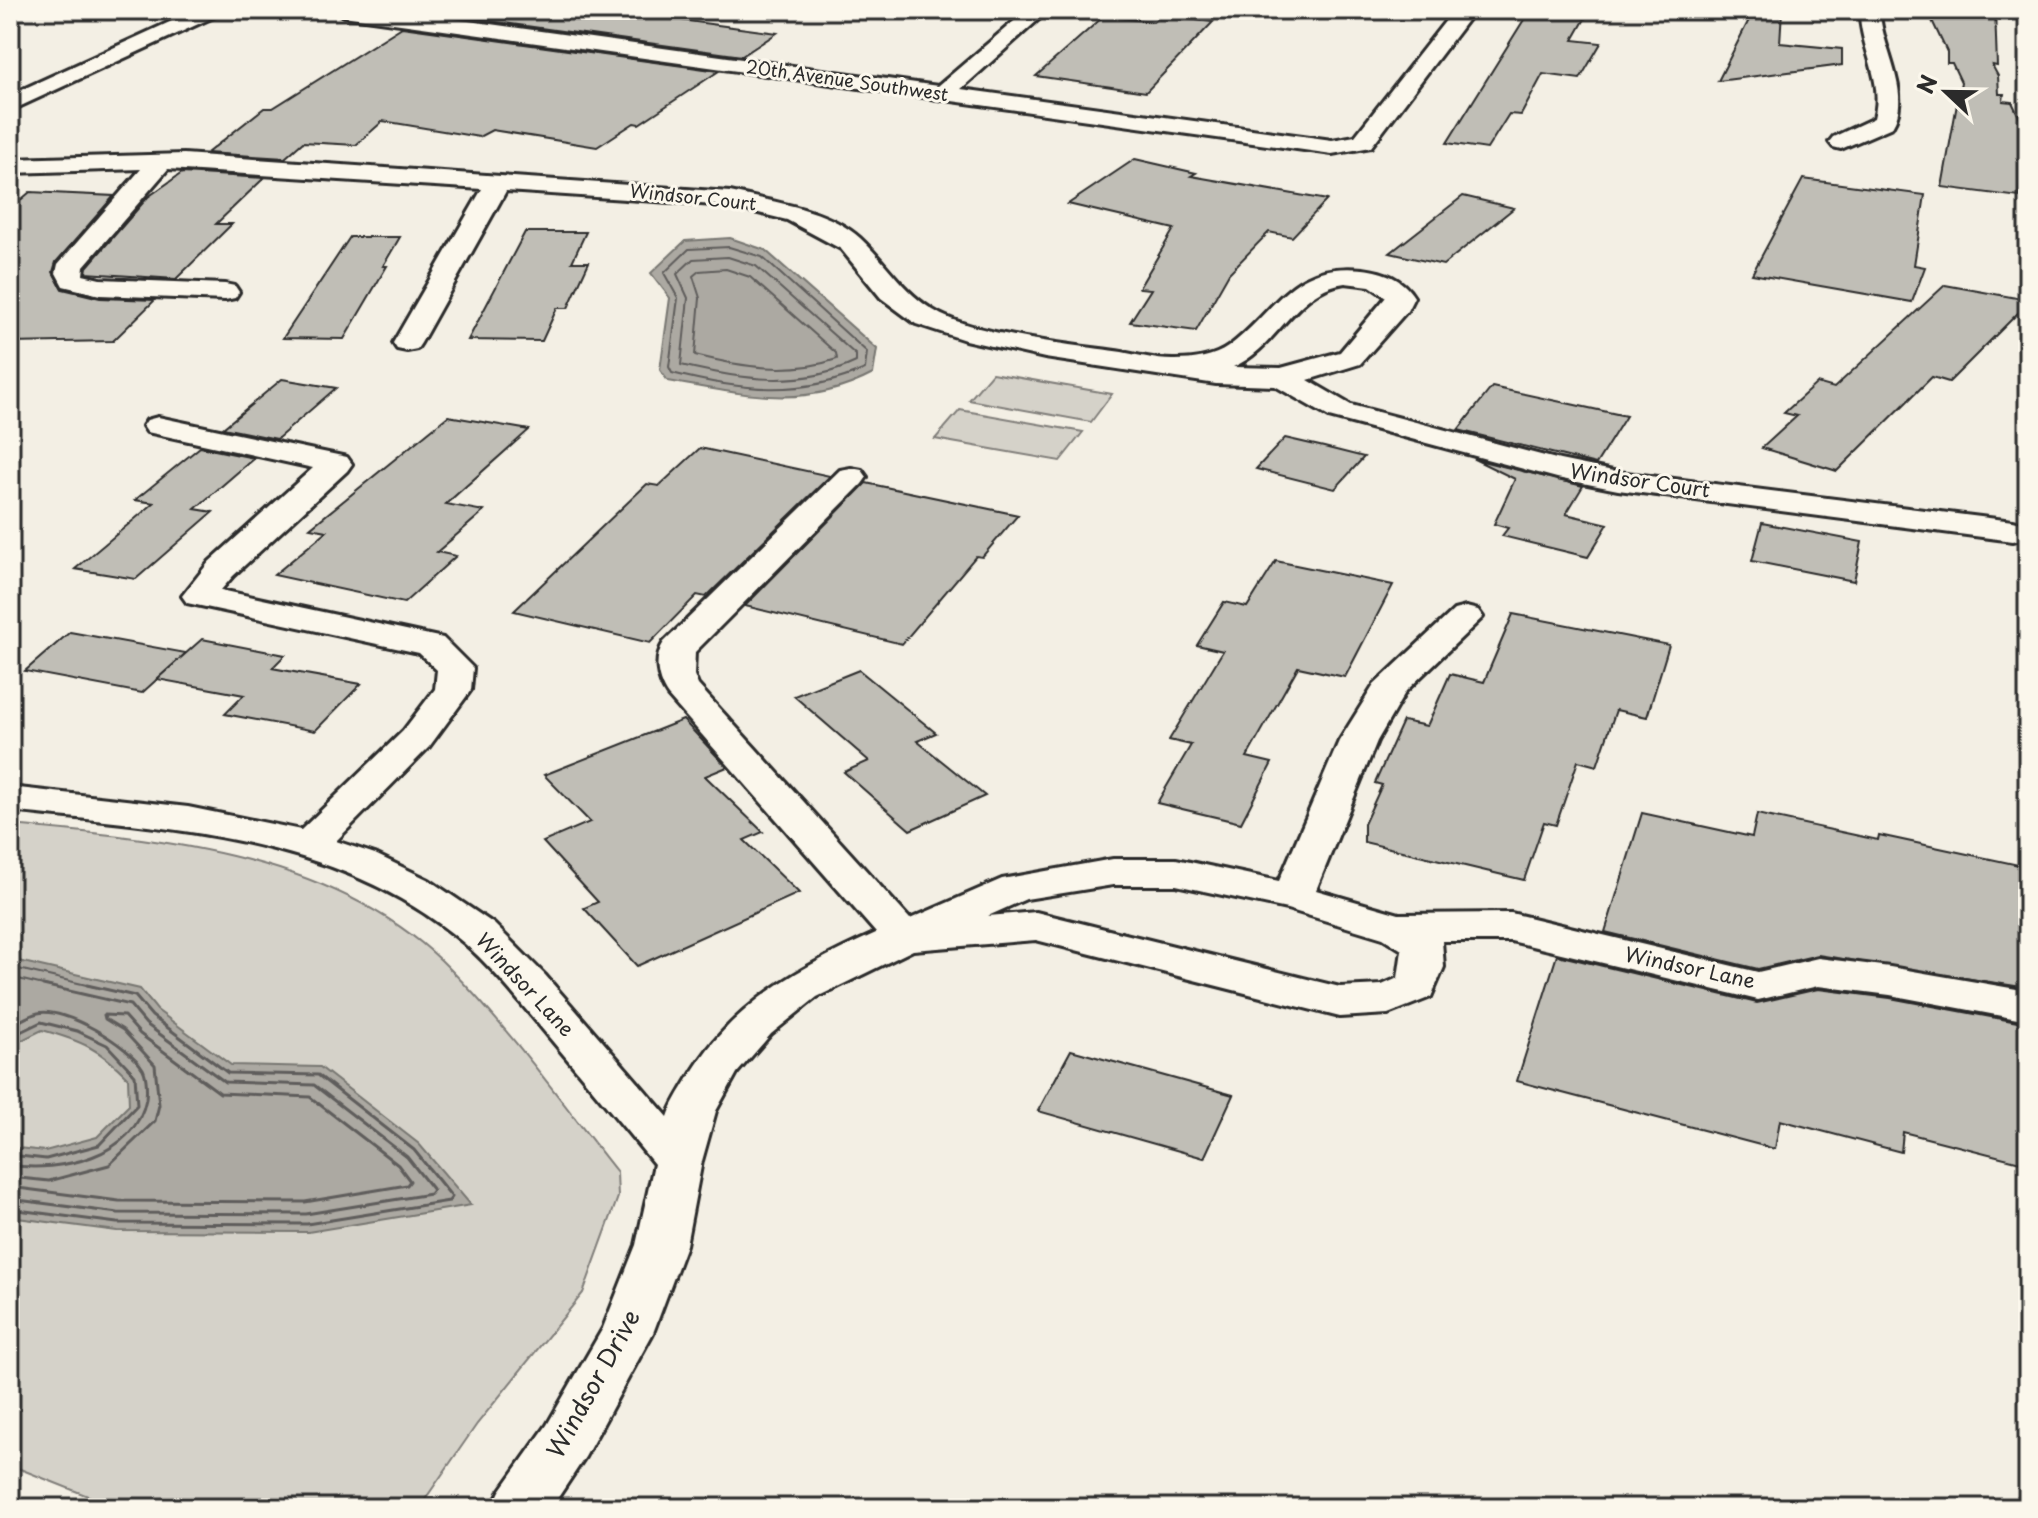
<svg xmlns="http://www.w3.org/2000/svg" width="2038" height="1518" font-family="'Playpen Sans',sans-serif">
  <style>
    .green { fill: #d5d2c9; stroke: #807e7a; stroke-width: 2 }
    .water { fill: #aca9a2; stroke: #787772; stroke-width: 2 }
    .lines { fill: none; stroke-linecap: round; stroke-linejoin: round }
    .shore-far1 { stroke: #5f5d5b; stroke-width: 2 }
    .shore { stroke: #5f5d5b; stroke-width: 3 }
    .building { fill: #c0beb6; stroke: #2b2b2b; stroke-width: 2 }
    .minor-casing { stroke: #2b2b2b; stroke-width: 6 }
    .minor { fill: #fbf7ec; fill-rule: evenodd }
    .labels { text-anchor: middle; stroke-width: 6; stroke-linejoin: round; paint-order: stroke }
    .far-street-label { font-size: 18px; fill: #2b2b2b; stroke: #fbf7ec }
    .street-label { font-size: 20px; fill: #2b2b2b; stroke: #fbf7ec }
    .near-street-label { font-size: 24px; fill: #2b2b2b; stroke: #fbf7ec }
  </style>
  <rect width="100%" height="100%" fill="#f3efe4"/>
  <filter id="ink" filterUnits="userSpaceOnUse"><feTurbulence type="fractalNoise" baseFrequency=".0125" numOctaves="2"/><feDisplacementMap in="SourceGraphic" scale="16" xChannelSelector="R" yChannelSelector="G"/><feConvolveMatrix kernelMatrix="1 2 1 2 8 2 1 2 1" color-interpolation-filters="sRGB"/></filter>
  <g filter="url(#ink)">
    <!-- green -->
    <g class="green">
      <path d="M992 373 1112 394 1091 422 969 400Z"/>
      <path d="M960 410 1083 432 1060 461 935 439Z"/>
      <path d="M10 825C160 838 341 855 451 970 512 1032 563 1104 617 1172L618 1197 583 1293 477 1424 419 1508H118L10 1465Z"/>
    </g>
    <!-- water -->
    <g class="water">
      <path d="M730 238 765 250 877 349 873 374C803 411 743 394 668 381L660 370 670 298 651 273 685 241Z"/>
      <path d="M10 959 140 989 157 1010 231 1065 320 1067 419 1144 471 1205 308 1232 117 1231 10 1217V1147L45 1151 97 1137 129 1105 128 1078C100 1049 82 1041 42 1030L10 1046Z"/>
    </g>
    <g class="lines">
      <!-- shore-far1 -->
      <g class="shore-far1">
        <path d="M729 247 762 257 867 352 865 369C801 398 738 390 672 373L669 367 678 298 664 273 689 249Z"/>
        <path d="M728 257 756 266 856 355V362C799 389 740 379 681 365L688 298 677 274 693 259Z"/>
        <path d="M726 269 750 277 836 353 837 359C790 375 742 367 695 355L700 298 693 276 699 271Z"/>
        <path d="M10 967 95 987"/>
        <path d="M10 977 52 987"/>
      </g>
      <!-- shore -->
      <g class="shore">
        <path d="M10 1026C19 1022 29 1015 38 1013 65 1007 129 1045 143 1069 147 1077 147 1091 146 1099 135 1157 59 1173 10 1165"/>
        <path d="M10 1037 41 1022 77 1031 107 1045 135 1075 137 1105 99 1145 46 1159 10 1155"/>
        <path d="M10 1177 49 1181 109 1165 155 1121 159 1105 155 1065 123 1030 105 1019 104 1015 124 1016 140 1034 220 1093 310 1097 398 1165 410 1181 407 1185 305 1202 119 1201 10 1187"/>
        <path d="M10 1199 118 1213 306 1214 430 1194 433 1190 407 1157 314 1085 225 1082 146 1024 130 1005 43 985"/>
        <path d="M10 1209 117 1223 307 1224 449 1201 452 1197 414 1150 318 1075 228 1073 152 1016 135 996 87 985"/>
      </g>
    </g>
    <!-- building -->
    <g class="building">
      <path d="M410 10H607L777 33 742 56Z"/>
      <path d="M1530 10H1590L1573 40 1601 43 1580 79 1543 74 1521 115 1509 114 1487 149 1447 143Z"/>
      <path d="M1754 10H1782L1780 43 1842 49V65L1718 81Z"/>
      <path d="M1927 10H1995L1997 66 1992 65 1998 76 1999 94H2004L2003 101 2012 102 2026 131 2019 197 1942 187 1961 82 1952 63H1947V52Z"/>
      <path d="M1104 16 1153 22 1160 16 1213 22 1146 92 1036 76Z"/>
      <path d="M402 27 719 71 639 124 634 123 597 147 492 130 479 137 383 121 356 145 303 142 285 158 207 153 264 108H273Z"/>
      <path d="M1135 159 1196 173 1191 176 1327 200 1292 237 1269 232 1229 273 1196 331 1130 322 1151 289 1139 288 1174 229 1068 204Z"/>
      <path d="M182 173 264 178 216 224H232L176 279 86 273 87 267 148 197Z"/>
      <path d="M1803 179 1925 195 1914 265 1925 267 1912 302 1752 274Z"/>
      <path d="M30 192 114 196 56 262 53 272 62 289 100 298 155 300 113 341 10 343V209Z"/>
      <path d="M1463 196 1514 208 1443 265 1390 253Z"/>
      <path d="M525 232H586L572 262H589L568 308H557L542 341 468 340Z"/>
      <path d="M350 237H400L383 266H387L344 339 283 338Z"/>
      <path d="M1945 285 2028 300V303L1949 382 1932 377 1837 471 1762 448 1797 416 1784 413 1817 383 1834 388Z"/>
      <path d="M282 379 336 388 277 439 223 428Z"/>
      <path d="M1492 387 1626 416 1596 464 1458 430Z"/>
      <path d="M448 416 529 430 446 504 484 511 437 552 456 556 404 603 274 575 327 531 310 528Z"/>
      <path d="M1285 438 1324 447 1364 457 1335 489 1256 469Z"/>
      <path d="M200 447 254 458 195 509 213 512 136 579 75 569 154 503 135 500Z"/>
      <path d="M700 448 830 476 706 597 697 595 650 643 514 611 647 484 659 486Z"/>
      <path d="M1474 459 1583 486 1566 514 1608 524 1588 557 1502 536 1508 528 1494 524 1515 479Z"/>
      <path d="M866 483 1018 515 982 557 976 556 902 644 745 606Z"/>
      <path d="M1762 523 1862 542 1854 581 1752 561Z"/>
      <path d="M1276 561 1393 585 1345 677 1298 667 1247 757 1272 763 1241 823 1157 803 1191 745 1169 740 1223 651 1197 645 1224 602 1247 607Z"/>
      <path d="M1513 614 1669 645 1647 717 1616 710 1597 766 1578 761 1556 825 1544 822 1524 880 1364 842V824L1382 785 1375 783 1403 721 1427 726 1450 674 1484 682Z"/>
      <path d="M70 632 186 653 142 693 25 671Z"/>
      <path d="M202 639 285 655 272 668 361 684 315 731 225 714 244 695 157 679Z"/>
      <path d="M859 670 936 733 917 741 985 796 910 830 844 772 869 761 794 696Z"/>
      <path d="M683 720 727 767 705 776 763 832 744 840 799 893 637 966 584 908 598 902 543 842 590 822 544 775Z"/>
      <path d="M1642 813 1752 837 1757 814 1878 840 1879 835 2028 867V988L1818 955 1758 969 1605 932Z"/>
      <path d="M1557 955 1757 1003 1818 989 1890 998 2028 1024V1164L1903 1132 1901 1152 1780 1120 1775 1149 1517 1081Z"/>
      <path d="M1071 1050 1233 1095 1204 1158 1038 1111Z"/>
    </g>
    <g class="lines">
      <defs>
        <g id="minor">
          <path d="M196 10H223L220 14 10 111V95Z"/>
          <path d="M333 10H388L938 86 1027 10H1049L961 89 1332 140 1355 136 1454 10H1475L1371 147 1332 154 343 16Z"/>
          <path d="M1860 10H1880C1880 47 1914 94 1892 127L1841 149 1833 147 1829 142 1833 137 1874 118C1885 81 1859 47 1860 10Z"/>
          <path d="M184 154 730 192C772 202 827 208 860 238 887 263 901 290 933 310 972 335 1074 345 1122 352 1139 355 1159 361 1176 360 1193 360 1214 357 1228 347 1278 310 1290 261 1363 269 1385 272 1402 278 1414 297L1407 311 1360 364 1308 380 1351 405 1560 460 1618 472 2013 521 2025 524 2028 533 2025 538 2013 541 1618 490 1557 478 1329 417 1275 386 1216 384 1045 358 965 340 916 324 881 298 841 249 787 220 730 206 506 191 421 343 417 349 407 351 397 349 393 343 482 189 168 169 84 266 83 275 100 279 225 284 235 286 239 292 235 298 225 300 100 295 63 286 56 273 58 264 141 169 10 173V159ZM1345 283 1370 286 1386 297 1340 352 1281 368 1233 367C1278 348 1294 290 1345 283Z"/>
          <path d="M158 417 347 457 352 464 347 471 233 576 221 590 443 638 473 668 471 690 429 747 336 841 375 854 429 880 494 924 545 975 668 1117C672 1104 681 1091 688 1079 730 1005 801 966 876 933L668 696C657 680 653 659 664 642L840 470 851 468 862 470 867 477 862 484 695 652 694 675 698 685 910 919 1002 879 1113 859H1176L1279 881 1339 741 1374 685 1454 610 1466 607 1478 610 1483 617 1406 691 1377 741 1316 890 1399 914 1511 913 1758 972 1818 958 1890 967 2028 991V1021L1890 995 1818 986 1758 1000 1511 941H1442L1444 967 1431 997 1388 1014 1340 1017 1036 940 913 950 817 997 771 1034 737 1073 716 1111 702 1161 686 1245 653 1333 585 1457 551 1508H492L500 1491 547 1425 603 1328 636 1245 654 1164C619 1121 584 1079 549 1037 522 1005 496 971 464 943 339 835 165 828 10 811V787L188 807 301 830 403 731 435 689 437 670 419 653 187 603 182 596 209 562 313 468 147 432 143 426 147 420ZM1113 885H1176L1287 909 1383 938 1402 950 1398 978 1382 985 1340 987 1036 912 988 916 1026 899Z"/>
        </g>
      </defs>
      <!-- minor casing -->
      <use href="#minor" class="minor-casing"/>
      <!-- minor -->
      <use href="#minor" class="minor"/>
    </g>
  </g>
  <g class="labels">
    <!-- far-street labels -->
    <g class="far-street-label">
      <text transform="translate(847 81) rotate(8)" y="6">20th Avenue Southwest</text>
      <text transform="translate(693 198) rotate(6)" y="6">Windsor Court</text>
    </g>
    <!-- street labels -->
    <g class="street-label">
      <text transform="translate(1640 481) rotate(8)" y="7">Windsor Court</text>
      <text transform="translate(1690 968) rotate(12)" y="7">Windsor Lane</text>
      <text transform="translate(525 985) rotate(47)" y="7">Windsor Lane</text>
    </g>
    <!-- near-street labels -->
    <g class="near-street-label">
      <text transform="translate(594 1384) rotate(-61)" y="8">Windsor Drive</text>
    </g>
  </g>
  <!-- margin -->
  <rect width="2038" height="1518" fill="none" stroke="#fbf7ec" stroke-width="40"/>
  <rect x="20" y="20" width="1998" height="1478" fill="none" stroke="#2b2b2b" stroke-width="3" filter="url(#ink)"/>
  <!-- north arrow -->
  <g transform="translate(1946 92) rotate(292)" stroke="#fbf7ec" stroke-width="6" paint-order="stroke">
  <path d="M0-6L14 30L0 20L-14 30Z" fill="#2b2b2b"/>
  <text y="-12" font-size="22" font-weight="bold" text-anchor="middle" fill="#2b2b2b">N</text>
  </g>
</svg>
